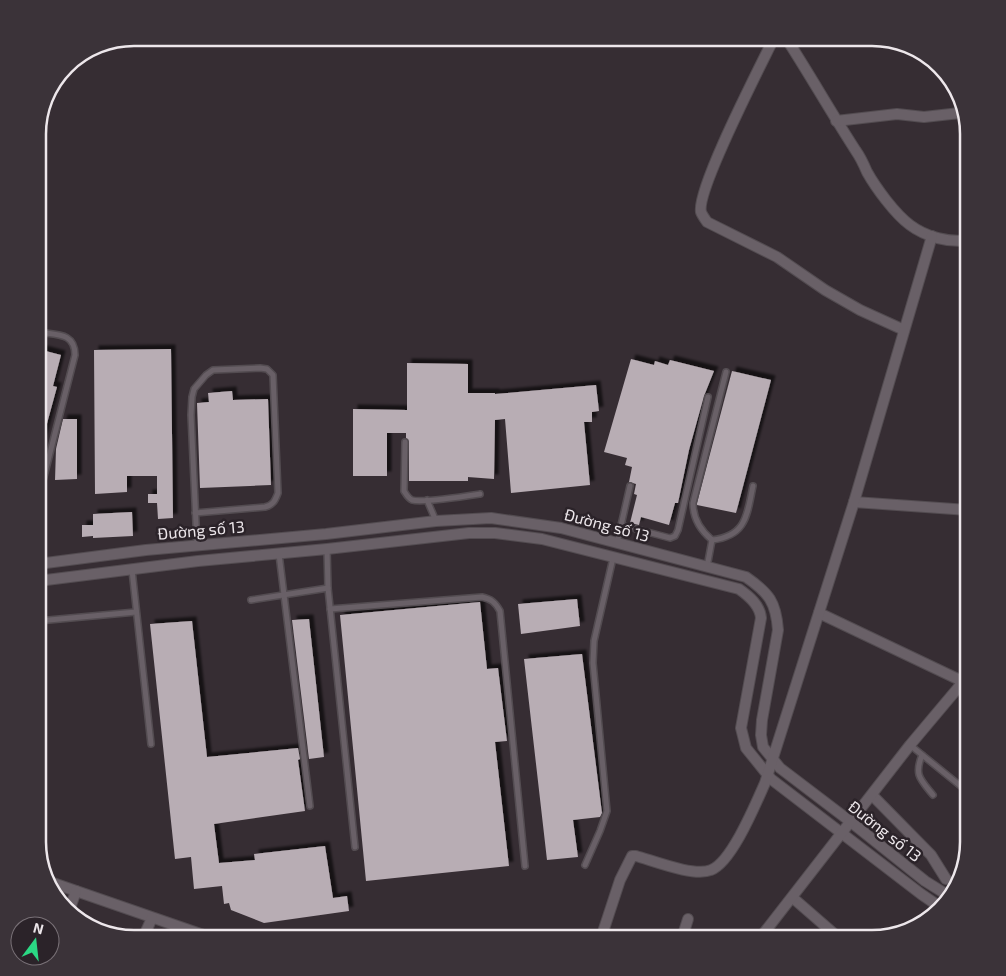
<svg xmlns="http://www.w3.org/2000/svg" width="1006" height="976" font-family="'Exo 2',sans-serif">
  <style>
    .building { fill: #b8adb4; filter: url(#shadow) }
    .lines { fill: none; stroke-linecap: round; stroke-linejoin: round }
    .service-casing { stroke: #534c51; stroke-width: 8 }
    .minor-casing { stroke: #534c51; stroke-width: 12 }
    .service { stroke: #696067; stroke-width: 5 }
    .minor { stroke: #696067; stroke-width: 10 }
    .labels { text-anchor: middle; stroke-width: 5; stroke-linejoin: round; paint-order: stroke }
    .street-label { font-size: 16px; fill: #ede7eb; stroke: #2b2329 }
    .rim { fill: none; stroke: #ede7eb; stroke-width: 2.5 }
  </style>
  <defs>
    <filter id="shadow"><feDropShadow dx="4.5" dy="-4.5" stdDeviation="1" flood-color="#0009"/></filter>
  </defs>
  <rect width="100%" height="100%" fill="#362d33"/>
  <!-- building -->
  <g class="building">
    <path d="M38 349 61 355 53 386 57 387 40 449H38Z"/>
    <path d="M171 349 173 518 158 519 157 503H148V494H157V476H127V492L95 494 94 350Z"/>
    <path d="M631 359 654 365 655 361 668 365 670 360 714 371 704 396 689 450 678 503H675L669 525 641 517 639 525 630 523 637 495 634 494 636 484 629 482 632 467 625 465 627 458 604 452Z"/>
    <path d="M407 363 468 364V393H495V394L596 385 599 411 592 412V422H584L590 485 511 493 505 419 495 420 494 479 468 477V481H409V442L406 438V433H387V476H353V409L407 410Z"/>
    <path d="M732 371 771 380 736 513 697 505V503Z"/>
    <path d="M232 391 233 400 268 399 271 485 200 488 197 403 209 402 208 393Z"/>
    <path d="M63 419H77V479L55 480 56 449Z"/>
    <path d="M132 512 133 536 93 538V536L82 537V525H93V514Z"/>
    <path d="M577 599 580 626 521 634 518 604Z"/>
    <path d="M480 602 487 669 498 668 507 741 495 742 509 866 366 881 340 615Z"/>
    <path d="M309 619 324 757 309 759 292 620Z"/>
    <path d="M192 621 207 757 298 748 300 759 298 760 305 811 214 824 219 863 255 860 254 854 325 846 333 898 347 896 349 911 264 923 231 910 229 903 224 904 222 886 194 889 191 857 175 859 150 624Z"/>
    <path d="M582 654 602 813 600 817 573 820 578 857 547 860 524 659Z"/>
  </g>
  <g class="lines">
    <defs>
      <g id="service">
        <path d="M726 372 693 503C693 519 700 530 712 540 747 536 747 514 753 486"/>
        <path d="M405 442 404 491C406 494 408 498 412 500 422 503 467 496 480 494"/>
        <path d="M38 500 75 355C75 332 56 335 38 332"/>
        <path d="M427 500 436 521"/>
        <path d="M195 513 265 507C273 505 275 501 278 493L273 375 267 369 260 368 213 370 206 375 194 389 192 397 191 415 197 545"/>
        <path d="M621 525 670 538 675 536 678 530 708 397"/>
        <path d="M617 543 630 486"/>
        <path d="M327 549 328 588 355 847"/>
        <path d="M279 554 310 806"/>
        <path d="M707 567 712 540"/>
        <path d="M132 570 151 744"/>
        <path d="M251 600 328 588"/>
        <path d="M330 609 482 597C491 599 495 602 500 611L525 866"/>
        <path d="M38 621 136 612"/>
        <path d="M961 684 968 693"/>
        <path d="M38 706 41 740"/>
        <path d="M910 745 968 792"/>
        <path d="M922 755C914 775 920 779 933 795"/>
        <path d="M585 865 600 831 607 811 593 663 594 641 613 558"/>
      </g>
      <g id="minor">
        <path d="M774 38C761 65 696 190 701 212 702 215 705 219 707 222L777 257 825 290 860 310 904 330"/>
        <path d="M786 38C810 75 832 114 856 151 861 158 864 165 867 172 876 188 895 214 910 225 926 237 949 243 968 240"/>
        <path d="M836 121 897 114 924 117 960 113"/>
        <path d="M854 502 968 510"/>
        <path d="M38 564 146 550 326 534 436 521 491 518 561 528 746 577C769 593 776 602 778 630L762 720 761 735 763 747 780 768 851 822 925 881 949 896"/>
        <path d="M38 581 198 561 327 549 469 533H495L542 539 739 589C749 596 760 605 761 618L741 728 746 748 771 779 921 894 940 907"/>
        <path d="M819 613 964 682"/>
        <path d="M872 795 931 855 946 879"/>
        <path d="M53 883 212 938"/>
        <path d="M793 898 839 938"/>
        <path d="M69 911 76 891"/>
        <path d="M143 938 152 918"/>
        <path d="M601 938 620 880 632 856H636C654 861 694 877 711 870 732 862 756 803 765 783L854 502 932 236"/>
        <path d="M682 938 688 919"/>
        <path d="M760 938 910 745 968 676"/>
      </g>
    </defs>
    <!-- service casing -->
    <use href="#service" class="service-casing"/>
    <!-- minor casing -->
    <use href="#minor" class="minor-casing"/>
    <!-- service -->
    <use href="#service" class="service"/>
    <!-- minor -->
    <use href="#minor" class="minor"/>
  </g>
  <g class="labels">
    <!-- street labels -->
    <g class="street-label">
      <text transform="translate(607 525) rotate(15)" y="6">Đường số 13</text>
      <text transform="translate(201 530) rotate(-5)" y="6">Đường số 13</text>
      <text transform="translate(885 831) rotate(38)" y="6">Đường số 13</text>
    </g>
  </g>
  <!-- crop -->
  <path d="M0 0H1006V976H0ZM134 46H872A88 88 0 0 1 960 134V842A88 88 0 0 1 872 930H134A88 88 0 0 1 46 842V134A88 88 0 0 1 134 46Z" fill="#3b3339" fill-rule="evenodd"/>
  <path class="rim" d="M134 46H872A88 88 0 0 1 960 134V842A88 88 0 0 1 872 930H134A88 88 0 0 1 46 842V134A88 88 0 0 1 134 46Z"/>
  <!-- north arrow -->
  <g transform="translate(35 941) rotate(15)"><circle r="24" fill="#2b2329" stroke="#797177"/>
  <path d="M0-4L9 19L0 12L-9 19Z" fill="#2bd884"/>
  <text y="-8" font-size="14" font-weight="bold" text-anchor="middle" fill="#ede7eb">N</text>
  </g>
</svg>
